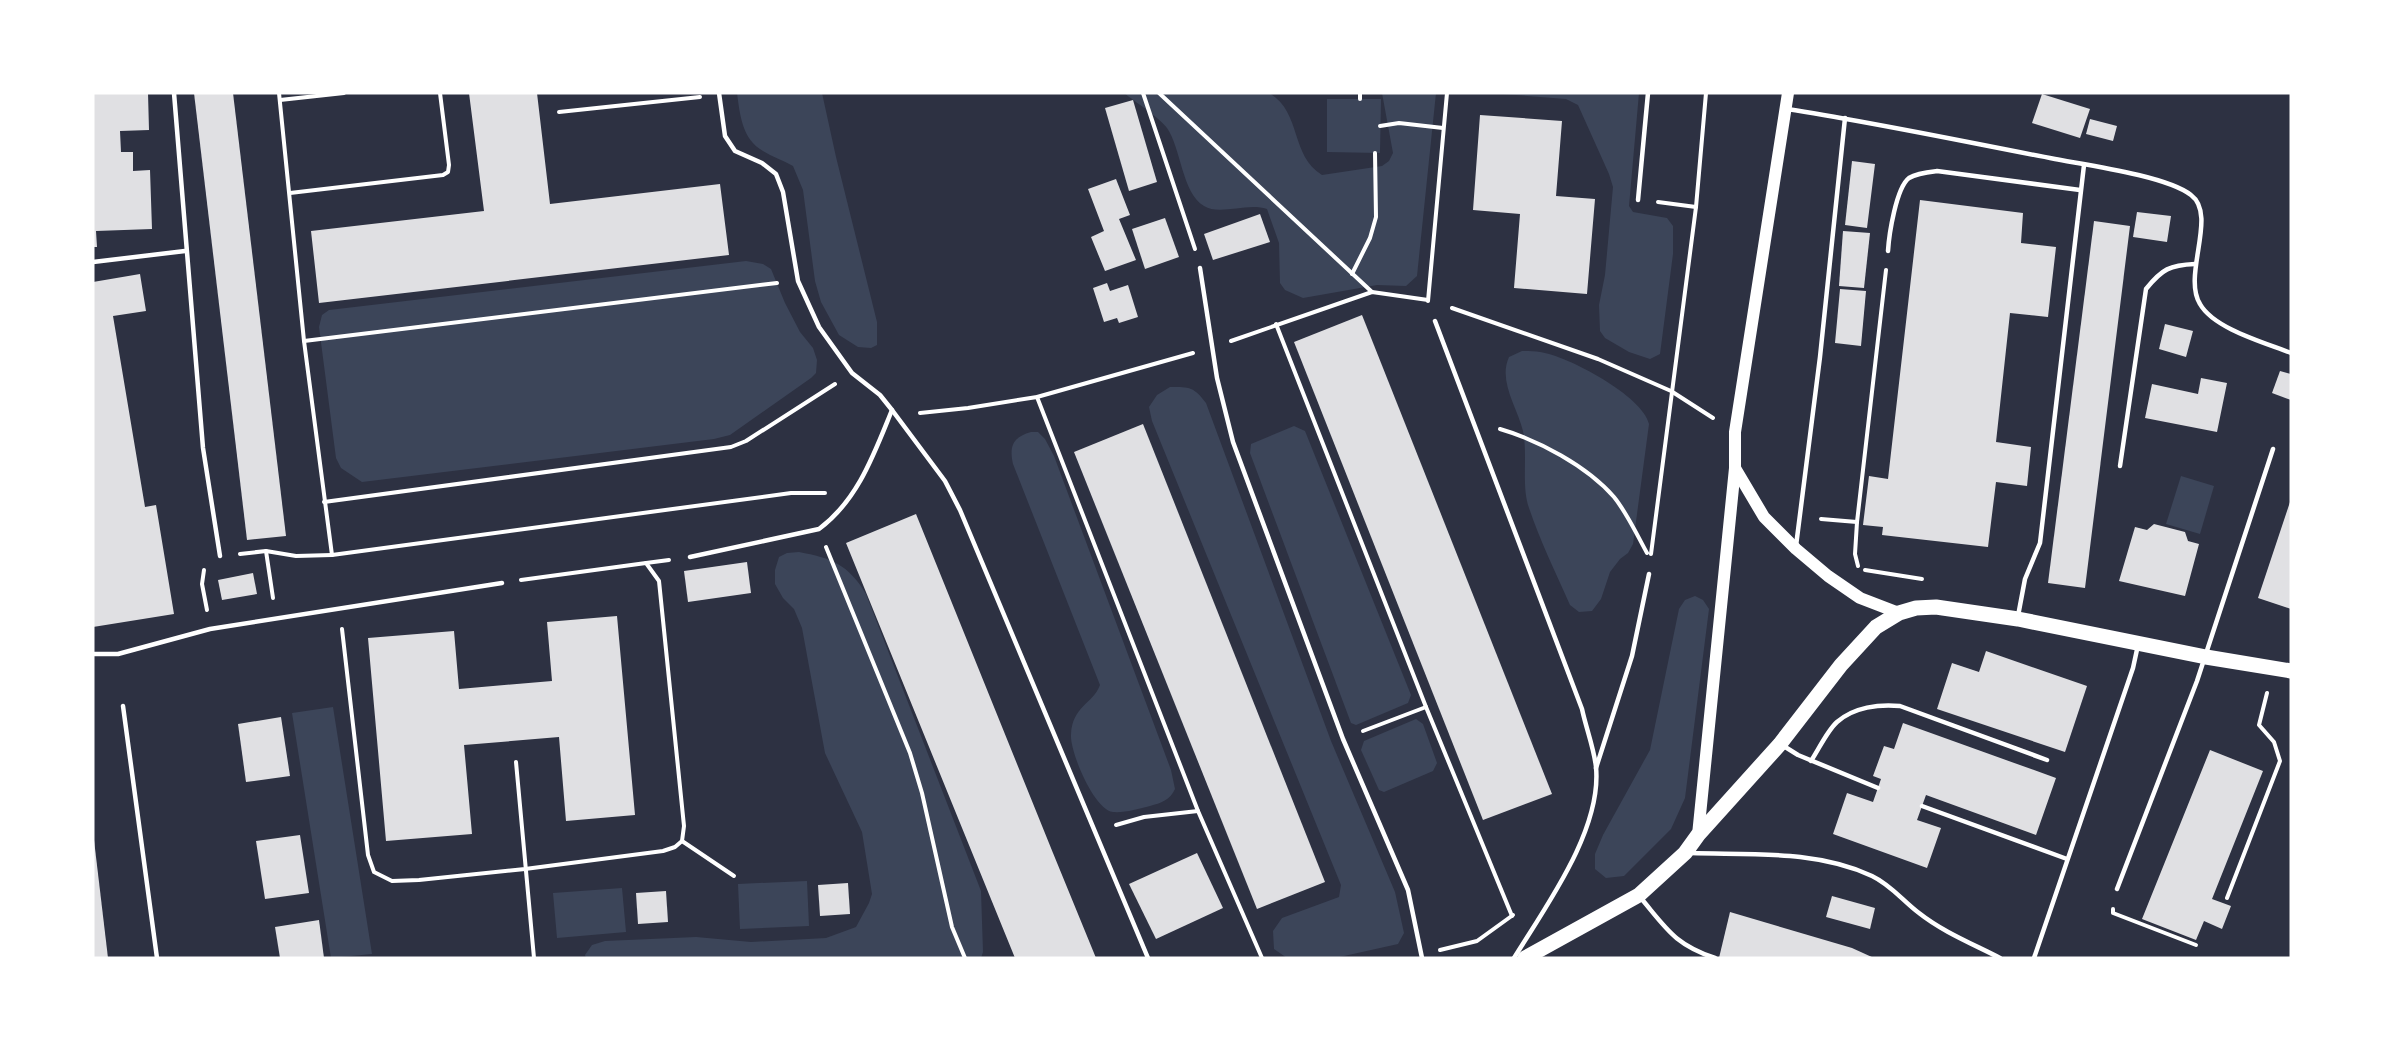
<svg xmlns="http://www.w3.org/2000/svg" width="2384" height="1051" font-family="Lato,sans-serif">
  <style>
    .green { fill: #3c4559 }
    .building { fill: #e0e0e3 }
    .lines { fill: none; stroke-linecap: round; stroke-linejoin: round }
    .path { stroke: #fff; stroke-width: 4 }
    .service { stroke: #fff; stroke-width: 4.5 }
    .secondary { stroke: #fff; stroke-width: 12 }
    .primary { stroke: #fff; stroke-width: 15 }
  </style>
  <rect width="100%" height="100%" fill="#2d3142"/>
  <!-- green -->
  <g class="green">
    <path d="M737 93H822L836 157 877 322V345L871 348 858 347 839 335 821 302 815 281 803 190 793 166C783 160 772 157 763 151 742 139 740 115 737 93Z"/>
    <path d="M1124 93H1269C1302 112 1290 156 1322 175L1382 166 1389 161 1393 153 1382 93H1436L1417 276 1406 286 1377 285 1303 298 1285 290 1280 283 1279 243 1267 209C1247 202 1220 216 1204 206 1182 193 1181 148 1167 128 1160 118 1134 101 1124 93Z"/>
    <path d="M1490 93H1639L1629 206 1633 212 1667 218 1673 226V254L1660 354 1650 359 1629 352 1605 338 1600 331 1599 305 1605 275 1613 187 1609 174 1578 105 1566 99Z"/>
    <path d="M1327 99H1381L1380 153 1327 152Z"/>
    <path d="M746 261 763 264 771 269 785 303 800 332 813 348 817 360 816 373 811 378 730 435 714 439 362 482 341 468 336 458 319 327 322 315 329 310Z"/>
    <path d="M1522 351C1528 351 1535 351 1540 352 1568 356 1643 396 1649 424L1633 544 1628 553 1620 559 1610 572 1601 599 1592 611 1579 612 1570 605C1556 573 1540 541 1529 508 1521 486 1528 455 1523 431 1517 407 1498 381 1509 357Z"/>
    <path d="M1170 387C1190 387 1194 387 1206 403L1331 741 1395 892 1404 933 1398 944 1335 958H1287L1274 949 1273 931 1282 918 1339 897 1341 885 1152 421 1149 407 1157 395Z"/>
    <path d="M1294 426 1305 431 1411 695 1408 703 1356 725 1351 723 1250 453 1251 444Z"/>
    <path d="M1031 432H1038L1045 439 1054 456 1171 770 1175 789C1170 800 1161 803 1150 806 1139 809 1124 813 1113 812 1094 810 1070 752 1071 735 1072 706 1093 704 1100 685L1013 464C1009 446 1013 437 1031 432Z"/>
    <path d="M2181 476 2214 486 2200 534 2166 524Z"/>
    <path d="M799 552C831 558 848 564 866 594L981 891 983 952 981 958H586L585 955 592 945 605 941 696 937 751 942 826 938 856 927 869 903 872 894 862 832 825 753 802 628 794 609 783 598 775 584V570L779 557 787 553Z"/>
    <path d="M1695 596 1703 600 1709 609 1685 798 1671 829 1624 876 1606 878 1595 869V854L1603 835 1650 750 1679 609 1685 600Z"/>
    <path d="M333 707 372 954 331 958 292 713Z"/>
    <path d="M1416 719 1423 724 1437 763 1433 771 1384 792 1379 790 1361 750 1364 741Z"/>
    <path d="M807 881 809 926 740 929 738 884Z"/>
    <path d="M622 888 626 932 557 938 553 893Z"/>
  </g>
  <!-- building -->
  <g class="building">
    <path d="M93 93H148L149 130 120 131 121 152H133V171L150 170 152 229 96 231 97 247H93Z"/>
    <path d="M194 93H233L286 536 247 540Z"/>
    <path d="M469 93H537L550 204 720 184 729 255 319 303 311 231 484 211Z"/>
    <path d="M2042 94 2090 109 2080 138 2032 123Z"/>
    <path d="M1133 100 1157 182 1129 191 1105 108Z"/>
    <path d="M1480 115 1562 121 1556 196 1595 199 1587 294 1514 288 1520 214 1473 210Z"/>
    <path d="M2090 119 2117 126 2113 141 2086 134Z"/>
    <path d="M1852 161 1875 164 1867 228 1845 225Z"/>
    <path d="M1116 179 1130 215 1119 219 1136 260 1105 271 1091 237 1104 231 1088 189Z"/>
    <path d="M1920 200 2023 213 2021 243 2056 247 2048 317 2010 313 1996 442 2031 447 2027 486 1996 482 1988 547 1882 535 1883 527 1863 525 1869 476 1888 479Z"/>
    <path d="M2137 212 2171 216 2167 242 2133 237Z"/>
    <path d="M1260 214 1270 242 1213 260 1204 234Z"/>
    <path d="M1165 218 1179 257 1145 269 1132 229Z"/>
    <path d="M2094 221 2130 226 2085 588 2048 583Z"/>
    <path d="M1843 231 1870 233 1864 288 1839 286Z"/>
    <path d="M140 274 146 311 113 316 145 507 156 505 174 614 93 627V282Z"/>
    <path d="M1107 283 1110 291 1128 285 1138 317 1119 323 1117 318 1104 322 1093 288Z"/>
    <path d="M1840 289 1866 291 1861 346 1835 343Z"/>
    <path d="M1362 315 1552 794 1483 820 1294 342Z"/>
    <path d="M2165 324 2193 331 2186 357 2159 349Z"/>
    <path d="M2280 371 2291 374V400L2272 393Z"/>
    <path d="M2201 378 2227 383 2217 432 2145 418 2152 384 2198 394Z"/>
    <path d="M1143 424 1325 882 1257 909 1074 452Z"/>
    <path d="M2291 499V609L2258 598Z"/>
    <path d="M916 514 1053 853 1096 958H1015L846 543Z"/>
    <path d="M2154 524 2185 532 2188 541 2199 544 2185 596 2119 581 2135 527 2147 530Z"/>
    <path d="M747 562 751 593 688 602 684 571Z"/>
    <path d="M253 573 257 594 222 600 218 580Z"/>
    <path d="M617 616 635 815 566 821 559 737 464 745 472 834 386 841 368 638 454 631 459 689 552 681 547 622Z"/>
    <path d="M1986 651 2087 686 2065 752 1937 709 1952 663 1979 672Z"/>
    <path d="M281 717 290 776 246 782 238 724Z"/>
    <path d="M1903 723 2056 778 2036 835 1926 795 1917 820 1941 828 1927 868 1833 834 1847 793 1873 802 1881 779 1873 776 1884 746 1894 749Z"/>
    <path d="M2210 750 2263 771 2212 899 2231 906 2222 929 2204 921 2196 940 2142 919Z"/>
    <path d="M300 835 309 893 265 899 256 841Z"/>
    <path d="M93 840H94L108 958H93Z"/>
    <path d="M1197 853 1223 908 1156 939 1129 884Z"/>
    <path d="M848 883 850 914 820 916 818 885Z"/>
    <path d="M666 891 668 922 638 924 636 893Z"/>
    <path d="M1832 896 1875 908 1870 929 1826 917Z"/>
    <path d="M1730 912 1852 948 1874 958H1719Z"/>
    <path d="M319 920 324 958H280L275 927Z"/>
  </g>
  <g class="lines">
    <!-- path -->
    <g class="path">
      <path d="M279 93 304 341 332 555 791 493H825"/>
      <path d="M1143 93 1195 249"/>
      <path d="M1159 93 1372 292"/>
      <path d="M1360 93V99"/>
      <path d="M280 100 344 93"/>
      <path d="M559 112 700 97"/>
      <path d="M1380 126 1399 123 1443 128"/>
      <path d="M290 193 443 175 448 172 449 165 440 93"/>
      <path d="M1658 202 1696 207"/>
      <path d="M1352 274 1370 238 1376 217 1375 153"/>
      <path d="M1428 301 1447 93"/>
      <path d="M1452 308 1598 359 1671 391 1713 418"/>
      <path d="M1276 324 1426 707 1512 916"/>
      <path d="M304 341 777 283"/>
      <path d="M1231 341 1372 292 1428 300"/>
      <path d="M1037 397 1198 811 1262 958"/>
      <path d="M920 413 968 408 1037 397 1193 353"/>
      <path d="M1500 429C1538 440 1587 466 1614 497 1627 513 1637 535 1647 553"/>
      <path d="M324 502 731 447 746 441 835 384"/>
      <path d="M1821 519 1857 522"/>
      <path d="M826 547 910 753 922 793 952 927 965 958"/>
      <path d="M266 551 273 598"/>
      <path d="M240 554 266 551 296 556 332 555"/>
      <path d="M1651 554 1696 207 1706 93"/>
      <path d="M646 563 669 560"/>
      <path d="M1858 566 1855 554 1857 522 1886 270"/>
      <path d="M204 570 202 584 207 610"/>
      <path d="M1865 570 1922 579"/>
      <path d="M342 629 368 855 374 872 392 881 419 880 525 869 663 851 675 847 682 841 684 826 659 581 646 563 521 580"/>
      <path d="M1363 731 1426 707"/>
      <path d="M516 762 534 958"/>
      <path d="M1116 825 1144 817 1198 811"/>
      <path d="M682 841 734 876"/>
      <path d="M2227 898 2280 761 2274 742 2259 725 2267 693"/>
      <path d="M2113 909V913L2196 945"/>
      <path d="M1440 950 1477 941 1513 915"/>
    </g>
    <!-- service -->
    <g class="service">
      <path d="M174 93 203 448 220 556"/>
      <path d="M719 93 725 136 735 151 762 163 776 174 783 192 798 281 819 327 852 373 880 395 892 410 945 481 960 510 1148 958"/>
      <path d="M1787 109C1877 123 1966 142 2055 159 2087 165 2167 176 2191 195 2218 215 2182 275 2200 304 2214 329 2266 343 2291 353"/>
      <path d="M1638 200 1648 93"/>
      <path d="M1888 251C1889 235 1896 188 1909 178 1917 173 1928 172 1937 171L2080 190"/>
      <path d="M93 262 185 251"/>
      <path d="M1200 268 1217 378 1233 442 1343 739 1408 890 1422 958"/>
      <path d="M1435 321 1582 709C1586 728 1594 748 1596 767 1602 830 1546 906 1514 958"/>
      <path d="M2120 466 2146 289C2162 269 2170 265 2195 264"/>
      <path d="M1796 546 1820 357 1845 118"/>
      <path d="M690 557 819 529C858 500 874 454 892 410"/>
      <path d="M2018 616 2025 579 2040 543 2084 165"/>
      <path d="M93 654H118L210 629 502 583"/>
      <path d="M123 706 157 958"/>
      <path d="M1782 745 1798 755 1878 788"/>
      <path d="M1811 761C1819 749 1827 731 1837 722 1854 707 1879 704 1900 706L2047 760"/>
      <path d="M1596 768 1632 656 1649 574"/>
      <path d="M1922 806 2067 859"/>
      <path d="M1691 853C1752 855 1816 850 1872 876 1891 885 1903 901 1919 913 1943 932 1973 944 2000 958"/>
      <path d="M2117 889 2197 681 2273 449"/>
      <path d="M1640 897C1667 929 1674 944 1715 958"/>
      <path d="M2034 958 2133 668 2138 645"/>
    </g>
    <!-- secondary -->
    <g class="secondary">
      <path d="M1735 468 1764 517 1796 549 1828 576 1860 598 1899 613"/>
      <path d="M1698 835 1735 468V432L1788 93"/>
    </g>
    <!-- primary -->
    <path class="primary" d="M1525 958 1639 895 1685 853 1698 835 1780 744 1841 665 1876 627 1899 613 1916 608 1936 607 2018 619 2206 657 2291 671"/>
  </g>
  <!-- border -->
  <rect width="2384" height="1051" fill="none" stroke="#ffffff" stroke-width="189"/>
</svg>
